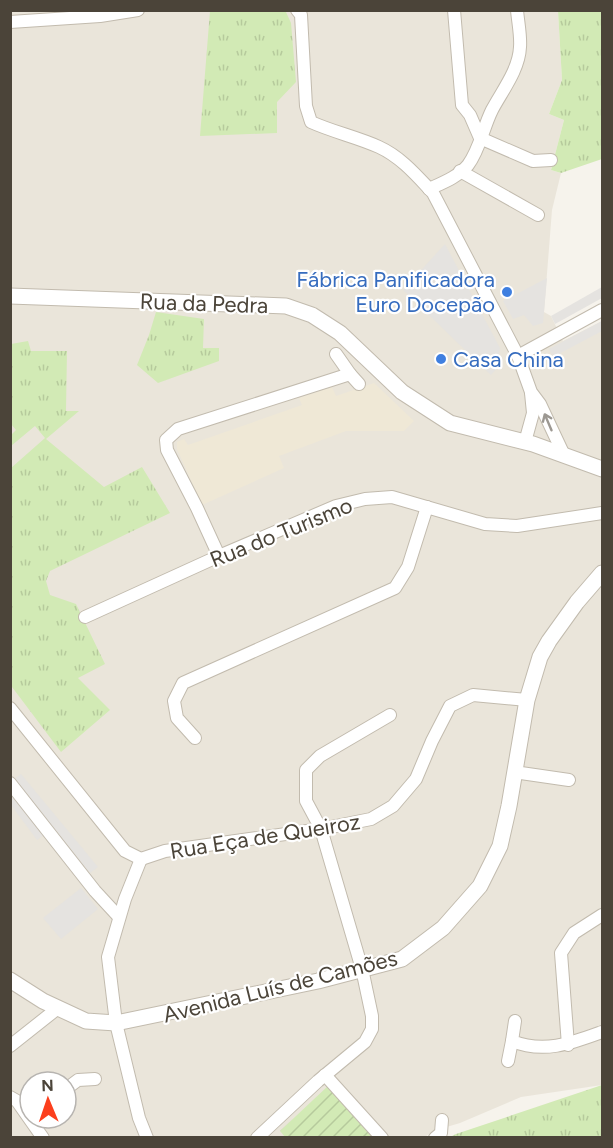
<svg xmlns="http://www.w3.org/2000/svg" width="613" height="1148" font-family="Figtree,sans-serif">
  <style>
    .residential { fill: #eae5da; fill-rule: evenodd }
    .education { fill: #efe8d6 }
    .grass { fill: url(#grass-tufts) }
    .garden { fill: url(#garden-furrows) }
    .parking { fill: #e5e3e0 }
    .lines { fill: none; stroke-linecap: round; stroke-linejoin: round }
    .minor-casing { stroke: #c2bbae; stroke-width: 14 }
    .tertiary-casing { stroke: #c2bbae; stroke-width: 17 }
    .minor { stroke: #fff; stroke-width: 12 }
    .tertiary { stroke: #fff; stroke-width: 15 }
    .oneway { stroke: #9c9892 }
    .shop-dot { fill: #3f7fe0; stroke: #fff; stroke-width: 2 }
    .labels { text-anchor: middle; stroke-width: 4.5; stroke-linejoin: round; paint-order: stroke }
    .shop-label { font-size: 22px; fill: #366cbe; stroke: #fff; text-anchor: end }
    .street-label { font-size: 22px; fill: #4b4439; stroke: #fff }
  </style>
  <defs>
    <pattern id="grass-tufts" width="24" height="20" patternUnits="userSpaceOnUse" patternTransform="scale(1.5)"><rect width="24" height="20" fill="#d2eab5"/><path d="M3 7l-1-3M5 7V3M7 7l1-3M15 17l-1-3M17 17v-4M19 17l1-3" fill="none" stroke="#b6ca9c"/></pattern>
    <pattern id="garden-furrows" width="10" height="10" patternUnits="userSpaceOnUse" patternTransform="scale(1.5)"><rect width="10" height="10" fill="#d2eab5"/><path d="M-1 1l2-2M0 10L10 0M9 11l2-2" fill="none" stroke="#b6ca9c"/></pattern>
  </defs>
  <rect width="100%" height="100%" fill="#f6f3ec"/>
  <!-- residential -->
  <path class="residential" d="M10 11H558L562 80 549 114 564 120 551 170 561 173 552 210 544 312 551 316 563 341 602 321V1085L521 1097 460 1123 433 1131 425 1137H11ZM30 1082H66V1118H30Z"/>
  <!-- education -->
  <path class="education" d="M374 383 414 421 404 431H346L279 456 284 468 202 505 177 449V442L184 439 188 445 302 405 299 398 332 387 336 396Z"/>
  <!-- grass -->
  <g class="grass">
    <path d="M210 11 286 12 291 23 296 82 277 102V133L200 136Z"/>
    <path d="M558 11H602V159L561 173 551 170 564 120 549 114 562 80Z"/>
    <path d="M156 312 204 319 203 348H219V361L158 383 137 365 149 335Z"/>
    <path d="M28 341 31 351H67L66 411H79L46 439 104 487 142 467 170 513 50 571 46 581 50 595 76 604 105 664 78 678 110 710 61 752 12 687 11 688V468L45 438 35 426 11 446V435L16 430 11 424V344Z"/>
    <path d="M602 1085V1137H450L456 1134Z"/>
  </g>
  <!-- garden -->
  <path class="garden" d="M329 1085 377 1137H285L280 1131Z"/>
  <!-- parking -->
  <g class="parking">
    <path d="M445 244 500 348 497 368 491 375 403 290Z"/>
    <path d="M547 278 543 323 533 326 524 315 513 319 503 301Z"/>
    <path d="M602 287V298L555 324 551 316Z"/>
    <path d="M602 321V331L553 357 549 349Z"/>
    <path d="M21 774 98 867 90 873 13 780Z"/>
    <path d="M11 791 44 835 37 840 11 805Z"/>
    <path d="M81 888 98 909 61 939 43 918Z"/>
  </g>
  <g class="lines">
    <defs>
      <g id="minor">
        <path d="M297 10 301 15 306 106 311 122C333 132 357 137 379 147 401 157 417 176 433 193L518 356 531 392 540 404 563 453"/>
        <path d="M454 10 462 105 470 115 480 138"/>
        <path d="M10 22 100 16 138 10"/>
        <path d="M480 138 533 161 551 160"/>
        <path d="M460 171 538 215"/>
        <path d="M429 189C442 183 458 177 468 165 480 149 483 128 492 110 502 91 519 70 520 47 521 36 518 22 517 10"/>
        <path d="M518 356 602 310"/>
        <path d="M350 374 359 384"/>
        <path d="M525 442 533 413 531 393"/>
        <path d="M219 556 197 508 167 450 166 440 178 429 350 374 336 354"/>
        <path d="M85 617 219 556 336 506 365 499 392 497 485 524 517 526 602 513"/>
        <path d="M10 708 125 851 141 859 165 851 321 829 371 819 393 806 416 779 432 741 450 706 473 695 527 700"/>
        <path d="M195 738 177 718 174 701 183 683 395 588 408 567 427 507"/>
        <path d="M514 772 569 780"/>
        <path d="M10 783 95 891 119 917"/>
        <path d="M141 859 125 899 108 957 116 1023 139 1118 147 1138"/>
        <path d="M515 1021 512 1041C544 1054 572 1043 602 1032"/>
        <path d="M568 1045 561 953 574 933 602 915"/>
        <path d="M10 1046 58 1008"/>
        <path d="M508 1061 512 1041"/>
        <path d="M325 1075 382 1138"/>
        <path d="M66 1089 78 1080 95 1079"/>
        <path d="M10 1097 17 1101 43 1138"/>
        <path d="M257 1138 318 1081 365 1042 372 1029V1016L362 969 321 829 306 801V770L320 756 390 715"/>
        <path d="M435 1138 441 1133 442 1120"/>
      </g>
      <g id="tertiary">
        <path d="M10 296 286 306 312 315 340 333 402 392 450 423 533 444 602 469"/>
        <path d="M10 980 43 1001 86 1021 116 1023 318 981 402 959 443 928 480 886 500 846 509 806 527 700 540 657 549 641 577 602 602 573"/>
      </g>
    </defs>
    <!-- minor casing -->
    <use href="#minor" class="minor-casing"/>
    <!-- tertiary casing -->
    <use href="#tertiary" class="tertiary-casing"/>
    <!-- minor -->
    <use href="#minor" class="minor"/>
    <!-- tertiary -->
    <use href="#tertiary" class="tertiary"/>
  </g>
  <!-- one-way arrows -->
  <defs><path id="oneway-shaft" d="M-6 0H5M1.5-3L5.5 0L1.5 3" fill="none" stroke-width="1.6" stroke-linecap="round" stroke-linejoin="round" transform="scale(1.5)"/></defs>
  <use class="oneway" href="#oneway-shaft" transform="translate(548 422) rotate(-113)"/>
  <!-- markers -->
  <g class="shop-dot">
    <circle cx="507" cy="292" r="6"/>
    <circle cx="441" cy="359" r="6"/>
  </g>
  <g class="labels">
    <!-- shop labels -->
    <g class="shop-label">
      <text x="495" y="287">Fábrica Panificadora<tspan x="495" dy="25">Euro Docepão</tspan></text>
      <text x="453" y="367" text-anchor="start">Casa China</text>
    </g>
    <!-- street labels -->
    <g class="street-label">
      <text transform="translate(204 303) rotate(2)" y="8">Rua da Pedra</text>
      <text transform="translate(281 532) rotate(-22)" y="8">Rua do Turismo</text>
      <text transform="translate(265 836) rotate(-9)" y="8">Rua Eça de Queiroz</text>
      <text transform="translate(280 986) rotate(-14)" y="8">Avenida Luís de Camões</text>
    </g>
  </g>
  <!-- border -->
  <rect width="613" height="1148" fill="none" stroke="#4b4439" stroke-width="24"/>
  <!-- north arrow -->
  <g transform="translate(48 1100) rotate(358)"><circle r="28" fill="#ffffff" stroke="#b7b4b0" stroke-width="1.5"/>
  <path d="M0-4.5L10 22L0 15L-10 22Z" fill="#fc3f1d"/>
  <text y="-9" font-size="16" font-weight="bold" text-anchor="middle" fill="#4b4439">N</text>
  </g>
</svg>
